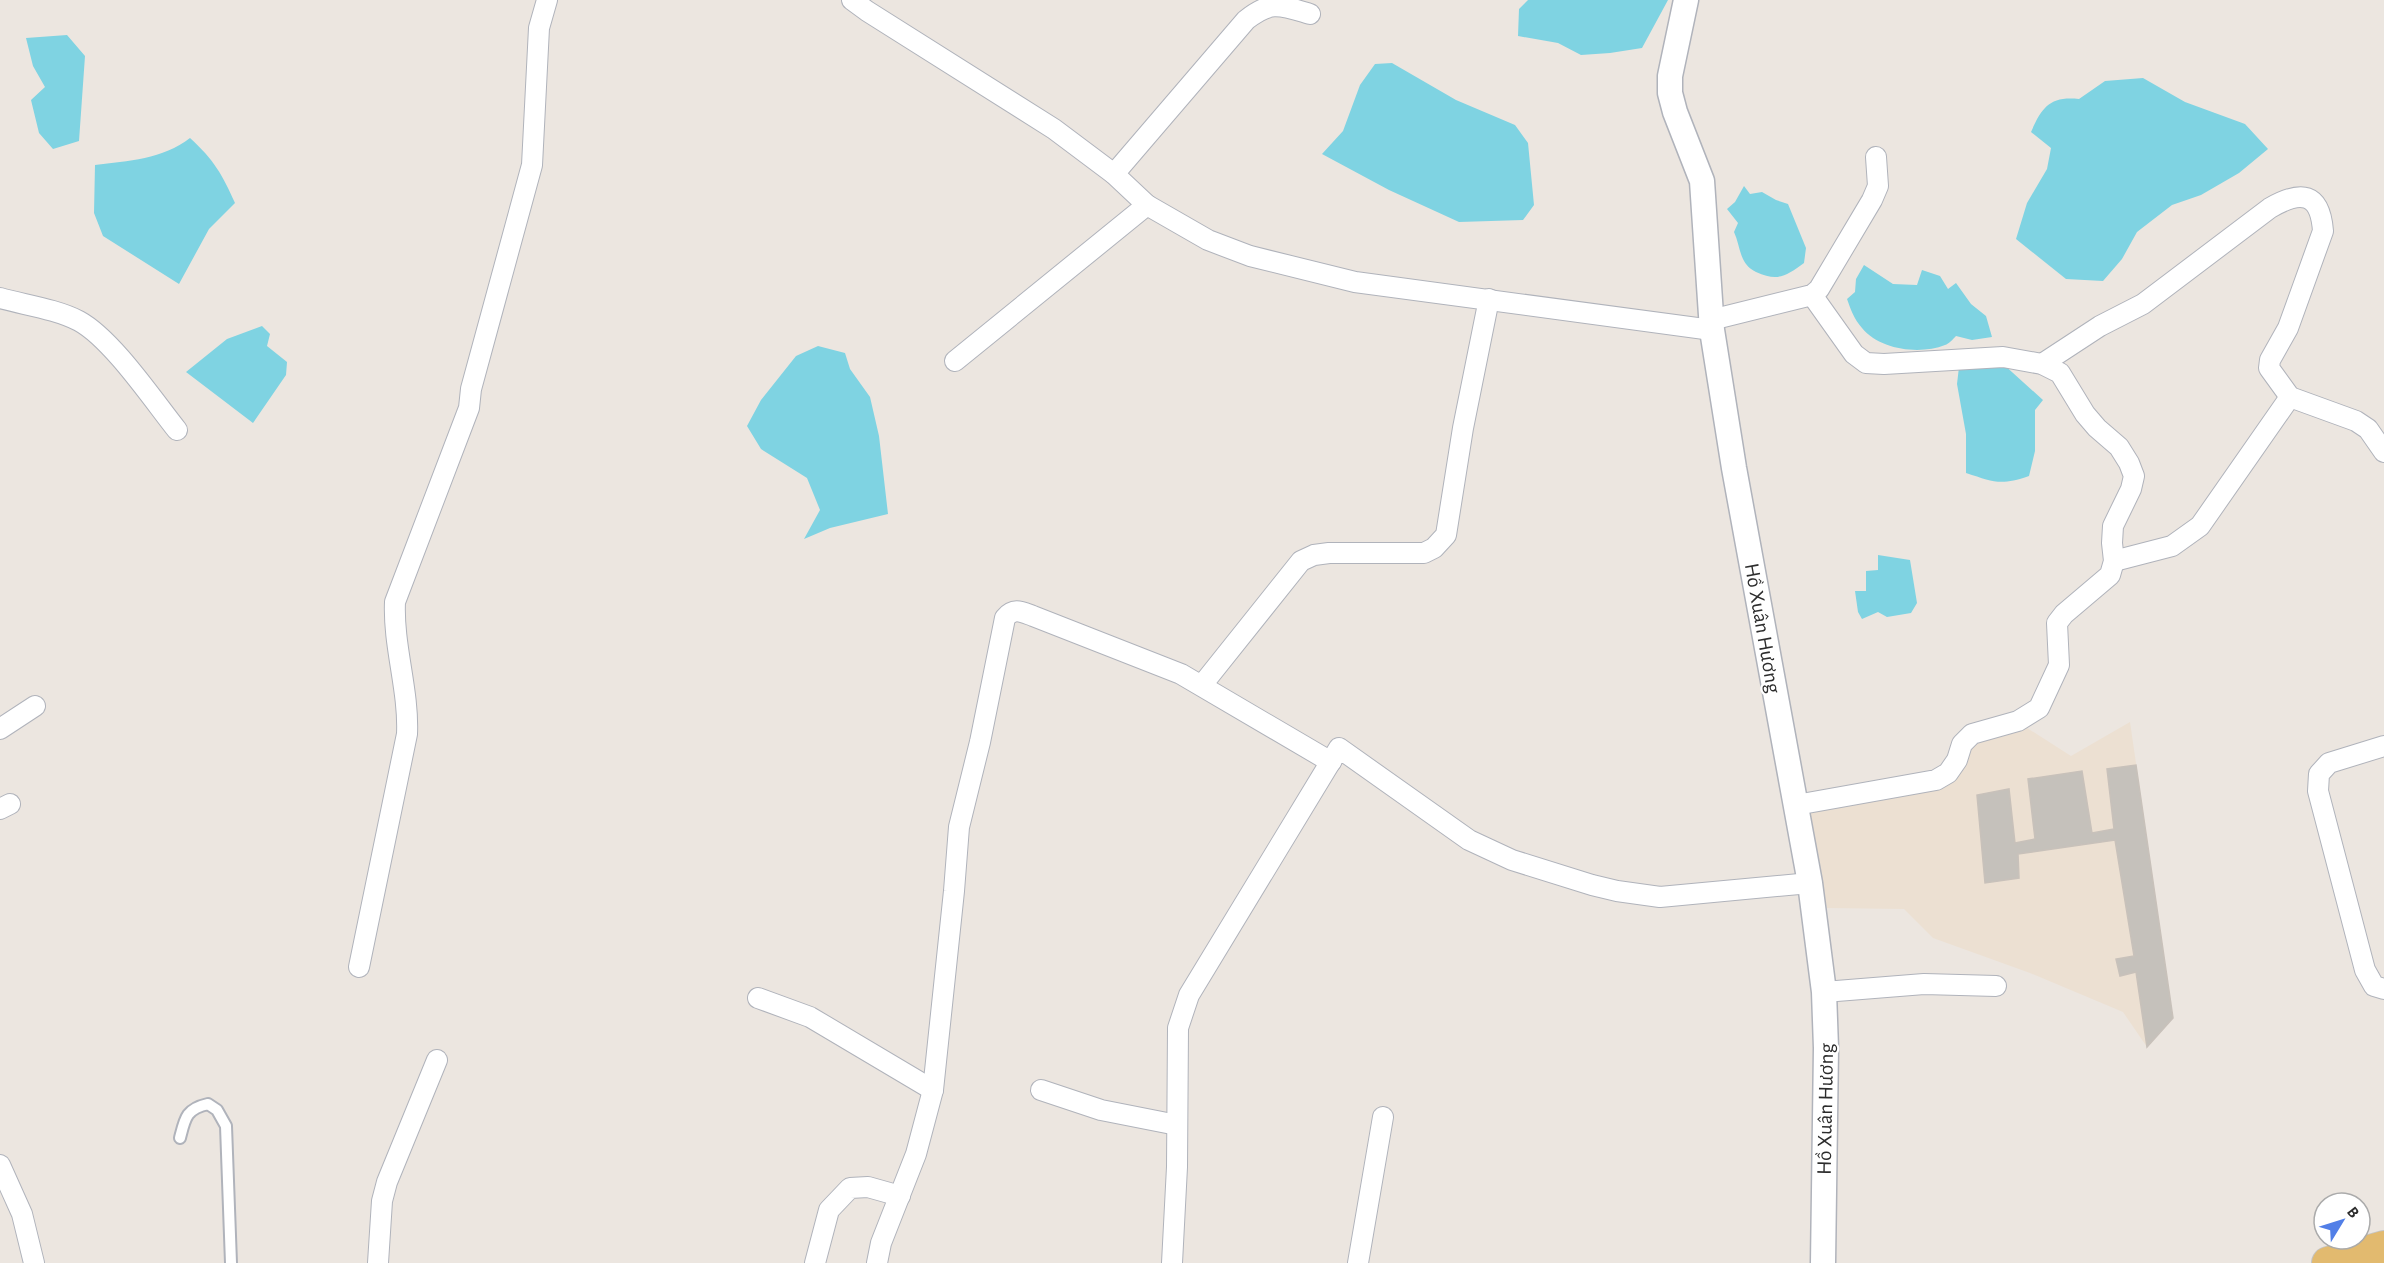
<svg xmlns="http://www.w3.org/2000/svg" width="2384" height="1263" font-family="'Alegreya Sans',sans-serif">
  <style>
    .education { fill: #ece0d2 }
    .water { fill: #7fd3e2 }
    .building { fill: #c5c1bb; stroke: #c8c1ba; stroke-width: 1.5 }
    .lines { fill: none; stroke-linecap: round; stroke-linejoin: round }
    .service-casing { stroke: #b0b3bb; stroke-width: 14 }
    .minor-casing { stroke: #b0b3bb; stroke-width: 22 }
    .tertiary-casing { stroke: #b0b3bb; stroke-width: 27 }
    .primary-casing { stroke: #c4c4c4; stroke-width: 34 }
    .service { stroke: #fff; stroke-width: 10 }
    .minor { stroke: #fff; stroke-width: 20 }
    .tertiary { stroke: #fff; stroke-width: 24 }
    .primary { stroke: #e2ba6f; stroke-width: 32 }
    .labels { text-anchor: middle; stroke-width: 4.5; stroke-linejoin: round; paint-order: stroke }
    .street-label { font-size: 21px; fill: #2c2c2c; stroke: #fff }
  </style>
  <rect width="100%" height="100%" fill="#ece6e0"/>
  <!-- education -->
  <path class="education" d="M2130 722 2173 1018 2147 1047 2123 1012 2030 973 1933 938 1904 909 1827 908 1808 810 1941 787 1976 739 2024 726 2071 756Z"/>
  <!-- water -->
  <g class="water">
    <path d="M1528 0H1668L1642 48 1610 53 1581 55 1558 43 1518 36 1519 9Z"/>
    <path d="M67 35 85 56 79 141 53 149 39 133 31 100 45 87 33 66 26 38Z"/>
    <path d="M1392 63 1456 100 1515 125 1528 143 1534 205 1523 220 1459 222 1389 190 1322 154 1343 131 1360 85 1375 64Z"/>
    <path d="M2143 78 2185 102 2245 124 2268 149 2239 173 2201 195 2172 205 2137 232 2122 259 2103 281 2066 279 2016 239 2027 203 2047 169 2051 148 2031 132C2042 107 2050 96 2079 99L2105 81Z"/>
    <path d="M190 138C214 160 222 174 235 203L209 229 179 284 103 236 94 213 95 165C128 161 163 159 190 138Z"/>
    <path d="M1744 186 1750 194 1762 192 1776 200 1788 204 1806 248 1804 263C1786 276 1778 282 1756 272 1750 269 1746 265 1743 259 1739 251 1738 240 1734 232L1738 223 1727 209 1735 202Z"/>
    <path d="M1864 265 1893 284 1917 285 1922 270 1940 276 1948 289 1956 283 1971 304 1986 316 1992 337 1972 340 1956 336C1953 339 1949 344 1945 345 1920 355 1880 350 1862 328 1854 319 1851 310 1847 299L1855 292 1856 279Z"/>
    <path d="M262 326 270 334 267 346 287 362 286 375 253 423 186 372 227 339Z"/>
    <path d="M818 346 845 353 850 369 870 397 879 436 888 514 830 528 804 539 820 510 807 478 761 449 747 426 761 400 796 356Z"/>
    <path d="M2002 363 2043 400 2035 410V451L2029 476C2000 486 1994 482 1966 473V434L1957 384 1959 367Z"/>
    <path d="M1878 555 1910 560 1917 603 1911 613 1887 617 1878 612 1862 619 1858 612 1855 591H1866V571L1878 570Z"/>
  </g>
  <!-- building -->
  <path class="building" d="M2136 765 2173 1018 2147 1047 2136 972 2120 976 2116 959 2134 956 2115 840 2018 854 2019 878 1985 883 1977 795 2009 789 2015 843 2035 839 2028 779 2082 771 2092 833 2114 829 2107 769Z"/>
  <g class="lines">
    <defs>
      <path id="service" d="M180 1138C185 1118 186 1109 208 1104L217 1110 226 1126 231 1263"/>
      <g id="minor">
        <path d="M852 0 867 11 1054 129 1114 174 1147 205 1208 240 1250 256 1355 282 1712 330"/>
        <path d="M1114 174 1246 20C1271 0 1280 5 1310 14"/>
        <path d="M0 298C25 305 56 309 79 321 112 339 153 400 177 430"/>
        <path d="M1711 320 1812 295 1819 289 1872 200 1878 186 1876 157"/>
        <path d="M955 361 1147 205"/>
        <path d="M2042 364 2100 326 2143 304 2270 208C2301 190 2320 192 2323 231L2288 328 2270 360 2269 368 2290 397 2356 421 2368 429 2384 452"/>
        <path d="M2114 561 2172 546 2200 526 2290 397"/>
        <path d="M1202 685 1301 561 1314 555 1329 553H1424L1434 548 1446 535 1463 428 1489 299"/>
        <path d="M0 729 35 706"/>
        <path d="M2384 746 2329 763 2319 774 2318 791 2365 970 2374 986 2384 989"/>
        <path d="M1796 805 1936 780 1948 773 1957 760 1962 744 1972 734 2018 721 2039 708 2059 665 2057 623 2064 614 2110 575 2114 561 2112 543 2113 526 2131 489 2134 476 2129 463 2119 447 2097 428 2085 414 2060 373 2042 364 2003 357 1884 364 1866 363 1854 354 1812 295"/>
        <path d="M0 809 10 804"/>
        <path d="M359 967 407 734C409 690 393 646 395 602L469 408 471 389 532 165 539 28 547 0"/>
        <path d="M1824 992 1924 984 1996 986"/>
        <path d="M758 998 810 1017 933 1090"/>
        <path d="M1041 1090 1101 1110 1177 1125"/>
        <path d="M0 1165 22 1214 34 1263"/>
        <path d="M378 1263 382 1201 387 1182 437 1060"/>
        <path d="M815 1263 829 1210 850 1188 868 1187 900 1196"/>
        <path d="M877 1263 881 1243 916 1154 933 1090 954 891 959 827 980 742 1005 618C1014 607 1022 612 1033 616L1181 674 1331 762"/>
        <path d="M1172 1263 1177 1167 1178 1028 1189 995 1339 748 1469 840 1512 860 1592 885 1617 891 1660 897 1810 883"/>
        <path d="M1358 1263 1383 1117"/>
      </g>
      <path id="tertiary" d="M1686 0 1670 76V93L1675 112 1702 181 1712 330 1734 468 1810 883 1824 992 1826 1048 1823 1263"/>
      <path id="primary" d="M2328 1263 2384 1247"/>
    </defs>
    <!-- service casing -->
    <use href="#service" class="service-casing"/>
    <!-- minor casing -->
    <use href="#minor" class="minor-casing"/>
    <!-- tertiary casing -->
    <use href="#tertiary" class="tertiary-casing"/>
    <!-- primary casing -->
    <use href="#primary" class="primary-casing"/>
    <!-- service -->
    <use href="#service" class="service"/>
    <!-- minor -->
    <use href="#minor" class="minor"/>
    <!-- tertiary -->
    <use href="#tertiary" class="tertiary"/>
    <!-- primary -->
    <use href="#primary" class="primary"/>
  </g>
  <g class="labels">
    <!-- street labels -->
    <g class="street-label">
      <text transform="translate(1763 628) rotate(80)" y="7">Hồ Xuân Hương</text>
      <text transform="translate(1825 1109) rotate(-89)" y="7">Hồ Xuân Hương</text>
    </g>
  </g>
  <!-- north arrow -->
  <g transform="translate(2342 1221) rotate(52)"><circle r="28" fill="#ffffff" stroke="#ababab" stroke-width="1.5"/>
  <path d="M0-4.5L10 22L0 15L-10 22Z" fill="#527fe7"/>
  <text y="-9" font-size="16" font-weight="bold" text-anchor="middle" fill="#2c2c2c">B</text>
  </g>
</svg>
